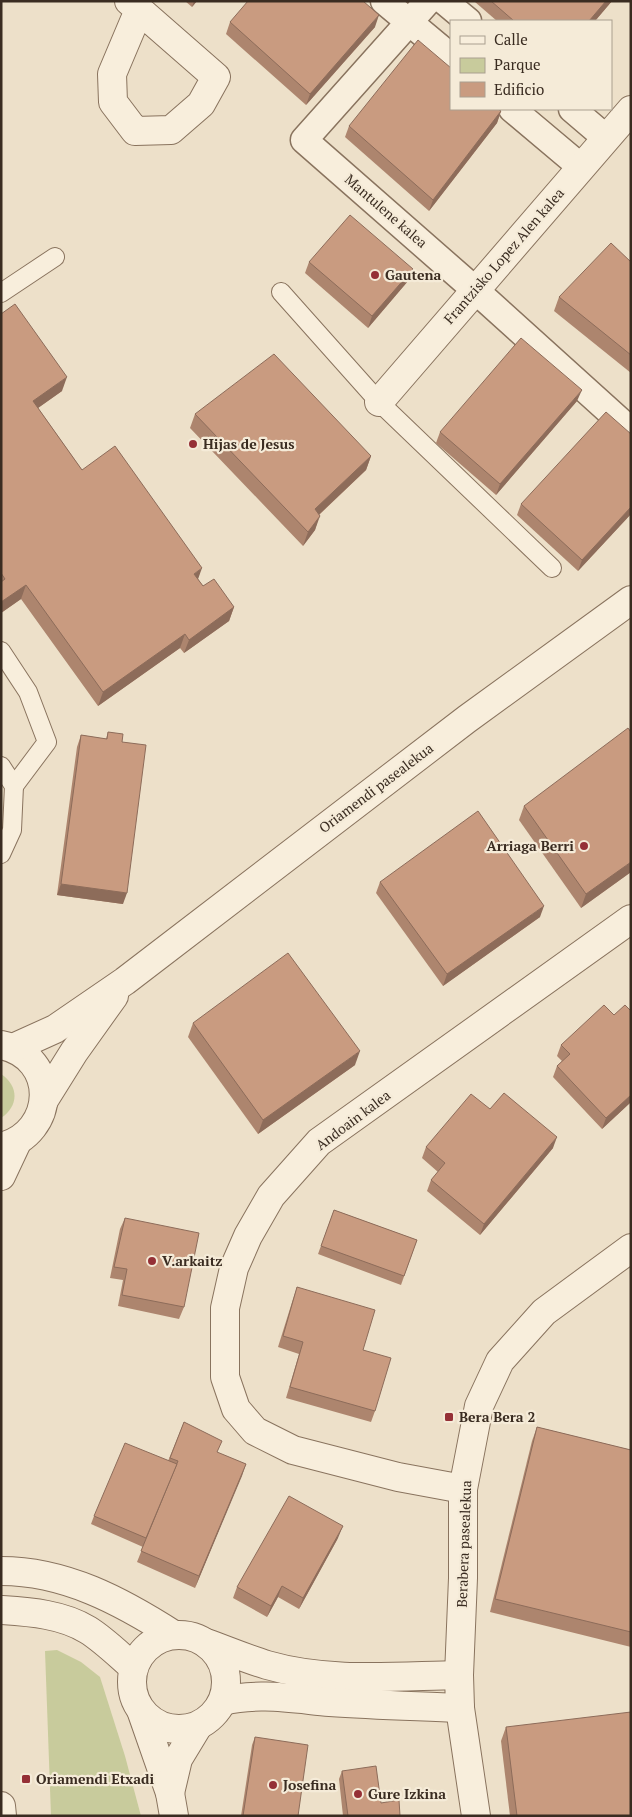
<svg xmlns="http://www.w3.org/2000/svg" width="632" height="1817" font-family="'PT Serif',serif">
  <style>
    .green { fill: #c8cb9c }
    .lines { fill: none; stroke-linecap: round; stroke-linejoin: round }
    .service-casing { stroke: #89735e; stroke-width: 20 }
    .pedestrian-casing { stroke: #89735e; stroke-width: 29 }
    .minor-casing { stroke: #89735e; stroke-width: 30 }
    .tertiary-casing { stroke: #89735e; stroke-width: 30 }
    .service { stroke: #f8eedc; stroke-width: 18 }
    .pedestrian { stroke: #f8eedc; stroke-width: 26 }
    .minor { stroke: #f8eedc; stroke-width: 28 }
    .tertiary { stroke: #f8eedc; stroke-width: 28 }
    .wall { fill: #ad856e }
    .shaded-wall { fill: #8d6c5a }
    .building { fill: #c99b80; stroke: #8d6c5a }
    .poi-dot { fill: #953036; stroke: #f5ebd8; stroke-width: 2 }
    .labels { text-anchor: middle; stroke-width: 4.5; stroke-linejoin: round; paint-order: stroke }
    .street-label { font-size: 14px; fill: #3a2c21; stroke: #f5ebd8 }
    .poi-label { font-size: 14px; font-weight: bold; fill: #3a2c21; stroke: #f5ebd8; text-anchor: start }
  </style>
  <rect width="100%" height="100%" fill="#ede0c9"/>
  <!-- green -->
  <g class="green">
    <path d="M1 1074C19 1086 19 1106 1 1118Z"/>
    <path d="M57 1650 81 1662 100 1677 125 1756 141 1816H51L45 1651Z"/>
  </g>
  <g class="lines">
    <defs>
      <g id="service">
        <path d="M281 292 379 402 552 568"/>
        <path d="M1 293 55 257"/>
        <path d="M1 651 28 692 47 742 14 786"/>
        <path d="M1 766 14 786 12 830 1 854"/>
      </g>
      <g id="pedestrian">
        <path d="M384 1 451 57"/>
        <path d="M428 1 304 140 474 289 629 429"/>
        <path d="M444 1 468 21"/>
        <path d="M512 109 581 167"/>
        <path d="M572 109 606 138"/>
      </g>
      <g id="minor">
        <path d="M129 1 216 77 201 104 171 130 135 131 113 102 112 74 139 10"/>
        <path d="M379 402 631 110"/>
        <path d="M463 1489 398 1477 293 1450 255 1431 236 1409 225 1377V1308L234 1268 248 1236 271 1196 319 1142 631 919"/>
        <path d="M1 1571C65 1571 121 1601 174 1635"/>
        <path d="M1 1610C30 1612 62 1614 88 1630 104 1640 119 1655 133 1667"/>
        <circle cx="179" cy="1682" r="47"/>
        <path d="M206 1643C226 1650 247 1659 267 1665 329 1683 396 1676 459 1675"/>
        <path d="M223 1701C256 1692 295 1699 330 1702 373 1705 416 1706 460 1708"/>
        <path d="M142 1713 170 1793 174 1816"/>
        <path d="M170 1793 178 1759 198 1726"/>
        <path d="M476 1816 460 1708 459 1675 463 1578V1489L479 1406 500 1361 544 1312 631 1248"/>
      </g>
      <g id="tertiary">
        <path d="M1 1045C59 1057 57 1133 1 1147"/>
        <path d="M13 1048 55 1029 125 981 467 719 631 600"/>
        <path d="M44 1100 74 1052 114 996"/>
        <path d="M1 1176 17 1142"/>
        <path d="M1 1806 2 1816"/>
      </g>
    </defs>
    <!-- service casing -->
    <use href="#service" class="service-casing"/>
    <!-- pedestrian casing -->
    <use href="#pedestrian" class="pedestrian-casing"/>
    <!-- minor casing -->
    <use href="#minor" class="minor-casing"/>
    <!-- tertiary casing -->
    <use href="#tertiary" class="tertiary-casing"/>
    <!-- service -->
    <use href="#service" class="service"/>
    <!-- pedestrian -->
    <use href="#pedestrian" class="pedestrian"/>
    <!-- minor -->
    <use href="#minor" class="minor"/>
    <!-- tertiary -->
    <use href="#tertiary" class="tertiary"/>
  </g>
  <!-- wall -->
  <g class="wall">
    <path d="M185 1H197L192 7Z"/>
    <path d="M476 1H612L595 21H497L475 2Z"/>
    <path d="M230 22 375 27 306 105 226 34Z"/>
    <path d="M501 111 497 123 429 211 345 137 349 126Z"/>
    <path d="M309 262 408 281 368 328 305 273Z"/>
    <path d="M631 262V373L554 311 559 297Z"/>
    <path d="M1 314 62 391 38 408 82 470 198 579 203 586 234 607 229 621 184 653 180 648 98 706 21 599 1 613Z"/>
    <path d="M577 401 496 495 436 443 440 432Z"/>
    <path d="M195 414 371 456 366 470 319 515 315 530 303 546 190 428Z"/>
    <path d="M631 434V514L578 571 517 515 521 504Z"/>
    <path d="M108 732 122 742 123 904 57 895 77 747 81 735 106 739Z"/>
    <path d="M524 806 631 872 581 908 519 820Z"/>
    <path d="M380 882 540 917 443 986 376 893Z"/>
    <path d="M631 1011V1102L602 1129 553 1077 557 1066 562 1061 557 1056 561 1045 614 1015Z"/>
    <path d="M193 1023 355 1065 258 1134 188 1037Z"/>
    <path d="M490 1109 553 1148 480 1235 427 1191 431 1180 438 1172 422 1158 426 1147Z"/>
    <path d="M334 1210 417 1240 401 1285 318 1254Z"/>
    <path d="M125 1218 184 1307 179 1319 118 1306 123 1280 110 1278 120 1229Z"/>
    <path d="M297 1287 363 1350 375 1411 371 1422 286 1398 299 1354 278 1347 293 1299Z"/>
    <path d="M184 1422 217 1453 246 1464 195 1588 137 1562 143 1547 91 1524 94 1516 168 1461Z"/>
    <path d="M537 1427 631 1450V1647L490 1612 532 1441Z"/>
    <path d="M338 1538 299 1609 278 1597 267 1617 233 1598 237 1587Z"/>
    <path d="M506 1727 631 1816H510L501 1741Z"/>
    <path d="M255 1737 298 1816H241L252 1745Z"/>
    <path d="M342 1771 381 1803 400 1816H343L339 1779Z"/>
  </g>
  <!-- shaded-wall -->
  <g class="shaded-wall">
    <path d="M194 1H197L192 7Z"/>
    <path d="M606 1H612L595 21H589Z"/>
    <path d="M379 15 375 27 306 105 310 94Z"/>
    <path d="M501 111 497 123 429 211 433 200Z"/>
    <path d="M413 269 408 281 368 328 372 316Z"/>
    <path d="M67 377 62 391 28 415 33 401Z"/>
    <path d="M582 390 577 401 496 495 500 484Z"/>
    <path d="M371 456 366 470 310 523 315 509Z"/>
    <path d="M631 507V514L578 571 582 560Z"/>
    <path d="M320 516 315 530 303 546 308 532Z"/>
    <path d="M202 568 197 582 194 574Z"/>
    <path d="M26 585 21 599 1 613V602Z"/>
    <path d="M234 607 229 621 184 653 189 640Z"/>
    <path d="M185 634 180 648 98 706 103 692Z"/>
    <path d="M631 862V872L581 908 586 894Z"/>
    <path d="M61 884 127 893 123 904 57 895Z"/>
    <path d="M544 906 540 917 443 986 447 974Z"/>
    <path d="M360 1051 355 1065 258 1134 263 1120Z"/>
    <path d="M631 1095V1102L602 1129 606 1118Z"/>
    <path d="M557 1137 553 1148 480 1235 484 1224Z"/>
    <path d="M246 1464 242 1476 195 1588 199 1576Z"/>
    <path d="M343 1526 338 1538 299 1609 303 1598Z"/>
    <path d="M282 1586 278 1597 267 1617 271 1606Z"/>
  </g>
  <!-- building -->
  <g class="building">
    <path d="M248 1H363L379 15 310 94 230 22Z"/>
    <path d="M491 1H606L589 21H514Z"/>
    <path d="M418 40 451 68V109H498L501 111 433 200 349 126Z"/>
    <path d="M350 215 413 269 372 316 309 262Z"/>
    <path d="M611 243 631 262V355L559 297Z"/>
    <path d="M15 304 67 377 33 401 82 470 115 446 202 568 194 574 203 586 214 579 234 607 189 640 185 634 103 692 26 585 1 602V582L5 579 1 573V314Z"/>
    <path d="M521 338 582 390 500 484 440 432Z"/>
    <path d="M274 354 371 456 315 509 320 516 308 532 195 414Z"/>
    <path d="M606 412 631 434V507L582 560 521 504Z"/>
    <path d="M628 728 631 732V862L586 894 524 806Z"/>
    <path d="M108 732 123 734 122 742 146 745 127 893 61 884 81 735 107 739Z"/>
    <path d="M478 811 544 906 447 974 380 882Z"/>
    <path d="M288 953 360 1051 263 1120 193 1023Z"/>
    <path d="M604 1005 614 1015 625 1005 631 1011V1095L606 1118 557 1066 570 1054 561 1045Z"/>
    <path d="M504 1093 557 1137 484 1224 431 1180 445 1163 426 1147 471 1094 490 1109Z"/>
    <path d="M334 1210 417 1240 404 1276 321 1246Z"/>
    <path d="M125 1218 199 1233 184 1307 122 1295 127 1269 114 1267Z"/>
    <path d="M297 1287 375 1310 363 1350 391 1358 375 1411 290 1387 303 1342 283 1336Z"/>
    <path d="M184 1422 222 1441 217 1452 246 1464 199 1576 141 1551 178 1461 170 1458Z"/>
    <path d="M537 1427 631 1450V1632L495 1599Z"/>
    <path d="M125 1443 177 1464 146 1538 94 1516Z"/>
    <path d="M289 1496 343 1526 303 1598 282 1586 271 1606 237 1587Z"/>
    <path d="M631 1712V1816H517L506 1727Z"/>
    <path d="M255 1737 308 1745 298 1816H243Z"/>
    <path d="M376 1766 381 1803 399 1800 400 1816H348L342 1771Z"/>
  </g>
  <!-- markers -->
  <g class="poi-dot">
    <circle cx="375" cy="275" r="5"/>
    <circle cx="193" cy="444" r="5"/>
    <circle cx="584" cy="846" r="5"/>
    <circle cx="152" cy="1261" r="5"/>
    <rect x="444" y="1412" width="10" height="10" rx="2.5"/>
    <rect x="21" y="1774" width="10" height="10" rx="2.5"/>
    <circle cx="273" cy="1785" r="5"/>
    <circle cx="358" cy="1794" r="5"/>
  </g>
  <g class="labels">
    <!-- street labels -->
    <g class="street-label">
      <text transform="translate(386 211) rotate(41)" y="5">Mantulene kalea</text>
      <text transform="translate(504 256) rotate(-49)" y="5">Frantzisko Lopez Alen kalea</text>
      <text transform="translate(376 788) rotate(-37)" y="5">Oriamendi pasealekua</text>
      <text transform="translate(353 1120) rotate(-37)" y="5">Andoain kalea</text>
      <text transform="translate(464 1544) rotate(-88)" y="5">Berabera pasealekua</text>
    </g>
    <!-- poi labels -->
    <g class="poi-label">
      <text x="385" y="280">Gautena</text>
      <text x="203" y="449">Hijas de Jesus</text>
      <text x="574" y="851" text-anchor="end">Arriaga Berri</text>
      <text x="162" y="1266">V.arkaitz</text>
      <text x="459" y="1422">Bera Bera 2</text>
      <text x="36" y="1784">Oriamendi Etxadi</text>
      <text x="283" y="1790">Josefina</text>
      <text x="368" y="1799">Gure Izkina</text>
    </g>
  </g>
  <!-- border -->
  <rect width="632" height="1817" fill="none" stroke="#3a2c21" stroke-width="5"/>
  <!-- legend -->
  <rect x="450" y="20" width="162" height="90" fill="#f5ebd8" stroke="#aa9f8f"/>
  <rect x="460" y="36" width="25" height="8" fill="#f8eedc" stroke="#aa9f8f"/>
  <text x="494" y="45" font-size="15" fill="#3a2c21">Calle</text>
  <rect x="460" y="58" width="25" height="15" fill="#c8cb9c" stroke="#aa9f8f"/>
  <text x="494" y="70" font-size="15" fill="#3a2c21">Parque</text>
  <rect x="460" y="82" width="25" height="15" fill="#c99b80" stroke="#aa9f8f"/>
  <text x="494" y="95" font-size="15" fill="#3a2c21">Edificio</text>
</svg>
